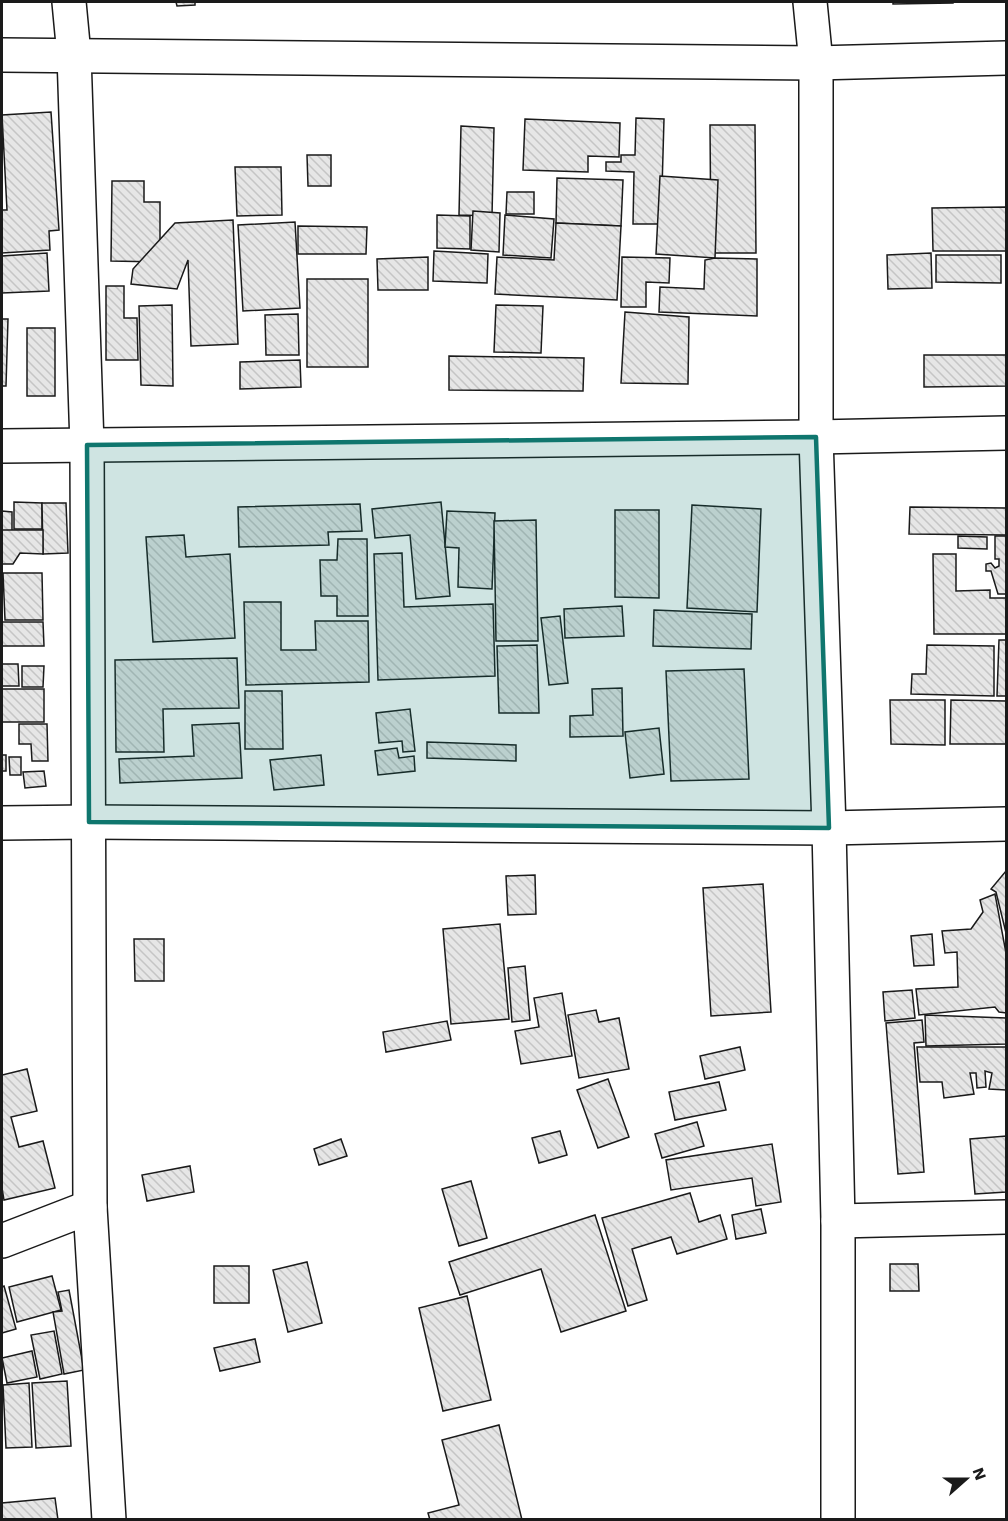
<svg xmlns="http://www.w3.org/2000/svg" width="1008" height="1521" font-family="'Work Sans',sans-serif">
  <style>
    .building { fill: url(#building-back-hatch); stroke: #1a1a1a; stroke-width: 1.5 }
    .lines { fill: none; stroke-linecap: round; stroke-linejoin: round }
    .minor-casing { stroke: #1a1a1a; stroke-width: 36 }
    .minor { stroke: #fff; stroke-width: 33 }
    .marked { fill: #0f766e; fill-opacity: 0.2; stroke: #0f766e; stroke-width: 4.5; stroke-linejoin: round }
  </style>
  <defs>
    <pattern id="building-back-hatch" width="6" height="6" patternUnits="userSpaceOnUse" patternTransform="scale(1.5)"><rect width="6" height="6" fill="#e6e6e6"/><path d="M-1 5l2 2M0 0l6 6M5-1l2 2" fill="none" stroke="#c5c5c5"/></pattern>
  </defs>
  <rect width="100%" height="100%" fill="#fff"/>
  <!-- building -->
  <g class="building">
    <path d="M176 2H195V5L177 6Z"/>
    <path d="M893 2H953V3L893 4Z"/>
    <path d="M51 112 59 230 49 231 50 250 2 253V210H7L2 115Z"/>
    <path d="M636 118 664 119 661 224H633L634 172 606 171V162H621V155H635Z"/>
    <path d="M525 119 620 123 619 157 588 156V172L523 170Z"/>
    <path d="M710 125H755L756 253H711Z"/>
    <path d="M461 126 494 128 492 216 459 215Z"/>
    <path d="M307 155H331V186H308Z"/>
    <path d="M235 167H281L282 215 237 216Z"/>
    <path d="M660 176 718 180 715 258 656 254Z"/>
    <path d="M557 178 623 180 621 226 556 223Z"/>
    <path d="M112 181H144V202H160V262L111 261Z"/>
    <path d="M507 192H534V214H506Z"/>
    <path d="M1006 207V251H933L932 208Z"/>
    <path d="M473 211 500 213 499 252 471 250Z"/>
    <path d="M437 215 470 216V249L437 248Z"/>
    <path d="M505 215 554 219 551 258 503 255Z"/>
    <path d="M233 220 238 344 191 346 188 260 177 289 131 284 133 269 175 223Z"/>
    <path d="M295 222 300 308 243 311 238 225Z"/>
    <path d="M556 223 621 226 617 300 495 294 497 257 554 260Z"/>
    <path d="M298 226 367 227 366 254H298Z"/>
    <path d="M434 251 488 254 487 283 433 281Z"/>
    <path d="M47 253 49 291 2 293V256Z"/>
    <path d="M931 253 932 288 888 289 887 255Z"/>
    <path d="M936 255H1001V283L936 282Z"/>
    <path d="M428 257V290H378L377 259Z"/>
    <path d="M622 257 670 258 669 283 646 282V307H621Z"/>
    <path d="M715 258 757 259V316L659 312 660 287 704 289 705 260Z"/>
    <rect x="307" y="279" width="61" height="88"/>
    <path d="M106 286H124V318H137L138 360H106Z"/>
    <path d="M172 305 173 386 141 385 139 306Z"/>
    <path d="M496 305 543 306 541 353 494 352Z"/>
    <path d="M625 312 689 317 688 384 621 383Z"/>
    <path d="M298 314 299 355H266L265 315Z"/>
    <path d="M2 319H8L6 386H2Z"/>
    <rect x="27" y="328" width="28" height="68"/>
    <path d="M924 355H1006V386L924 387Z"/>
    <path d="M449 356 584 358 583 391 449 390Z"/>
    <path d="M300 360 301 387 240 389V362Z"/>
    <path d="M14 502 42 503V529H14Z"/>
    <path d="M441 502 450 596 416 599 410 535 375 538 372 509Z"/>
    <path d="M42 503H66L68 553 43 554Z"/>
    <path d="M360 504 362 531 328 532 329 545 239 547 238 507Z"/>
    <path d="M692 505 761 509 757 612 687 608Z"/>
    <path d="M910 507 1006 508V535L909 534Z"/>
    <path d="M615 510H659V598L615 597Z"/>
    <path d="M2 511 12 512V531H2Z"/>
    <path d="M447 511 495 513 492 589 458 587 459 548 445 547Z"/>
    <path d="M536 520 538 641H496L494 521Z"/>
    <path d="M2 530H43V554L20 553 13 564H2Z"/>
    <path d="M184 535 186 557 230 554 235 638 153 642 146 537Z"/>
    <path d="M958 536 987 537V549L958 548Z"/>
    <path d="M995 536H1006V594H998L991 571H986V564L991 563 995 568 999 566V559H995Z"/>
    <path d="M338 539H367L368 616H337V596H321L320 560H337Z"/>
    <path d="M402 553 404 607 493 604 495 676 378 680 374 554Z"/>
    <path d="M933 554H956V591L990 590V598H1006V634H934Z"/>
    <path d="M3 573H42L43 620H5Z"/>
    <path d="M244 602H281V650H316L315 621H368L369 682 246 685Z"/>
    <path d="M622 606 624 636 565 638 564 609Z"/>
    <path d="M654 610 752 614 751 649 653 646Z"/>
    <path d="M560 616 568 683 549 685 541 618Z"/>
    <path d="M2 622H43L44 646H2Z"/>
    <path d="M999 640H1006V696H997Z"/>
    <path d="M537 645 539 713H499L497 646Z"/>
    <path d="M927 645 994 646V696L911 694 912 674H926Z"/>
    <path d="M237 658 239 708 163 709 164 752H116L115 660Z"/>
    <path d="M2 664H18L19 686H2Z"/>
    <path d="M22 666H44L43 687H22Z"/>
    <path d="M744 669 749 779 671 781 666 671Z"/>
    <path d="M622 688 623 736 570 737V716L593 715 592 689Z"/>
    <rect x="2" y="689" width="42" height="33"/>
    <path d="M245 691H282L283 749H245Z"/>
    <path d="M890 700H945V745L891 744Z"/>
    <path d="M951 700 1006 701V744H950Z"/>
    <path d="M410 709 415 751 403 752 402 741 379 743 376 713Z"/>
    <path d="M239 723 242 778 120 783 119 759 194 756 192 725Z"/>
    <path d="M19 724H47L48 761H32L31 744H19Z"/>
    <path d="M659 728 664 774 630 778 625 732Z"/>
    <path d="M427 742 516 745V761L427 758Z"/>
    <path d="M397 748 399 758 414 756 415 771 378 775 375 751Z"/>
    <rect x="2" y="755" width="4" height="16"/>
    <path d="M321 755 324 785 274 790 270 760Z"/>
    <path d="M9 757H21V775H10Z"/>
    <path d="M44 771 46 786 25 788 23 772Z"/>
    <path d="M1006 871V933L996 892 991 889Z"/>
    <path d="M535 875 536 914 508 915 506 876Z"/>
    <path d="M763 884 771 1012 711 1016 703 888Z"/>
    <path d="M995 894 1006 953V1013L999 1012 995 1007 919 1015 916 989 958 987 957 952 945 953 942 931 971 929 983 912 980 900Z"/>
    <path d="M500 924 509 1019 451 1024 443 929Z"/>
    <path d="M932 934 934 965 914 966 911 936Z"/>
    <path d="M134 939H164V981H135Z"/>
    <path d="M525 966 530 1020 512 1022 508 968Z"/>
    <path d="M912 990 915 1018 885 1021 883 992Z"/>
    <path d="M562 993 572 1056 521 1064 515 1031 539 1027 534 998Z"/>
    <path d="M596 1010 599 1022 619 1018 629 1069 579 1078 568 1015Z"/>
    <path d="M925 1015 1006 1018V1044L926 1046Z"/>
    <path d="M922 1020 924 1042 914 1043 924 1172 898 1174 886 1023Z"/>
    <path d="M447 1021 451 1040 386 1052 383 1032Z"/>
    <path d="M740 1047 745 1070 705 1079 700 1056Z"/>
    <path d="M917 1047H1006V1090L989 1089 992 1073 985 1071 986 1087 977 1088 976 1073H970L974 1094 944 1098 942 1082H920Z"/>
    <path d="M27 1069 37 1111 11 1117 19 1147 43 1141 55 1188 4 1200 2 1188V1075Z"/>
    <path d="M608 1079 629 1137 598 1148 577 1090Z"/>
    <path d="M719 1082 726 1110 675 1120 669 1092Z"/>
    <path d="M697 1122 704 1146 662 1158 655 1134Z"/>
    <path d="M560 1131 567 1155 539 1163 532 1138Z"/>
    <path d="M1006 1136V1192L975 1194 970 1139Z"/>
    <path d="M341 1139 347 1156 319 1165 314 1149Z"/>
    <path d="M772 1144 781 1202 756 1206 752 1178 671 1190 666 1160Z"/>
    <path d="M190 1166 194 1192 147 1201 142 1175Z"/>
    <path d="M471 1181 487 1238 459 1246 442 1189Z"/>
    <path d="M690 1193 699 1222 720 1215 727 1239 677 1254 671 1237 632 1249 647 1300 628 1306 602 1218Z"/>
    <path d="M761 1209 766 1233 736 1239 732 1215Z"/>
    <path d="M595 1215 626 1311 561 1332 541 1269 460 1295 449 1262Z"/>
    <path d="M307 1262 322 1323 288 1332 273 1270Z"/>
    <path d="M890 1264H918L919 1291H890Z"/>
    <rect x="214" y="1266" width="35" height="37"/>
    <path d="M52 1276 61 1310 17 1322 9 1287Z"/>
    <path d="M4 1286 16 1329 2 1333V1287Z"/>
    <path d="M69 1290 84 1370 64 1374 53 1312 62 1311 58 1292Z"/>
    <path d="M467 1296 491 1400 443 1411 419 1308Z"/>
    <path d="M54 1331 62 1374 40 1379 31 1335Z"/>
    <path d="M255 1339 260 1362 220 1371 214 1348Z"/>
    <path d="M32 1351 37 1377 7 1383 2 1358Z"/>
    <path d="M67 1381 71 1446 36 1448 32 1383Z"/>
    <path d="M29 1383 32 1447 6 1448 3 1385Z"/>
    <path d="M499 1425 522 1520H430L428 1513 459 1505 442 1440Z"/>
    <path d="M55 1498 58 1520H2V1503Z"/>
  </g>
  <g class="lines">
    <defs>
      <g id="minor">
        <path d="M69 2 74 55 87 445 90 1207 109 1520"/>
        <path d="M810 2 816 63V437L829 828 838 1221V1520"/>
        <path d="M2 55 816 63 1006 58"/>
        <path d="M2 446 816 437 1006 433"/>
        <path d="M2 823 89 822 829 828 1006 824"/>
        <path d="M838 1221 1006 1217"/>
        <path d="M2 1241 90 1207"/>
      </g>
    </defs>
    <!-- minor casing -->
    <use href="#minor" class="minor-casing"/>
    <!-- minor -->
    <use href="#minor" class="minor"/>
  </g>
  <!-- marked area -->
  <path class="marked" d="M816 437 829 828 89 822 87 445Z"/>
  <!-- border -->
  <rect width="1008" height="1521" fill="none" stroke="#1a1a1a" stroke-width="6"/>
  <!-- north arrow -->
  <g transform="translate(966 1479) rotate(69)" stroke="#ffffff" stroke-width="4.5" paint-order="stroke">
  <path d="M0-4.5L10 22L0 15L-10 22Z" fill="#1a1a1a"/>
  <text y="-9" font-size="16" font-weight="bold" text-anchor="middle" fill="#1a1a1a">N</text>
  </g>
</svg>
